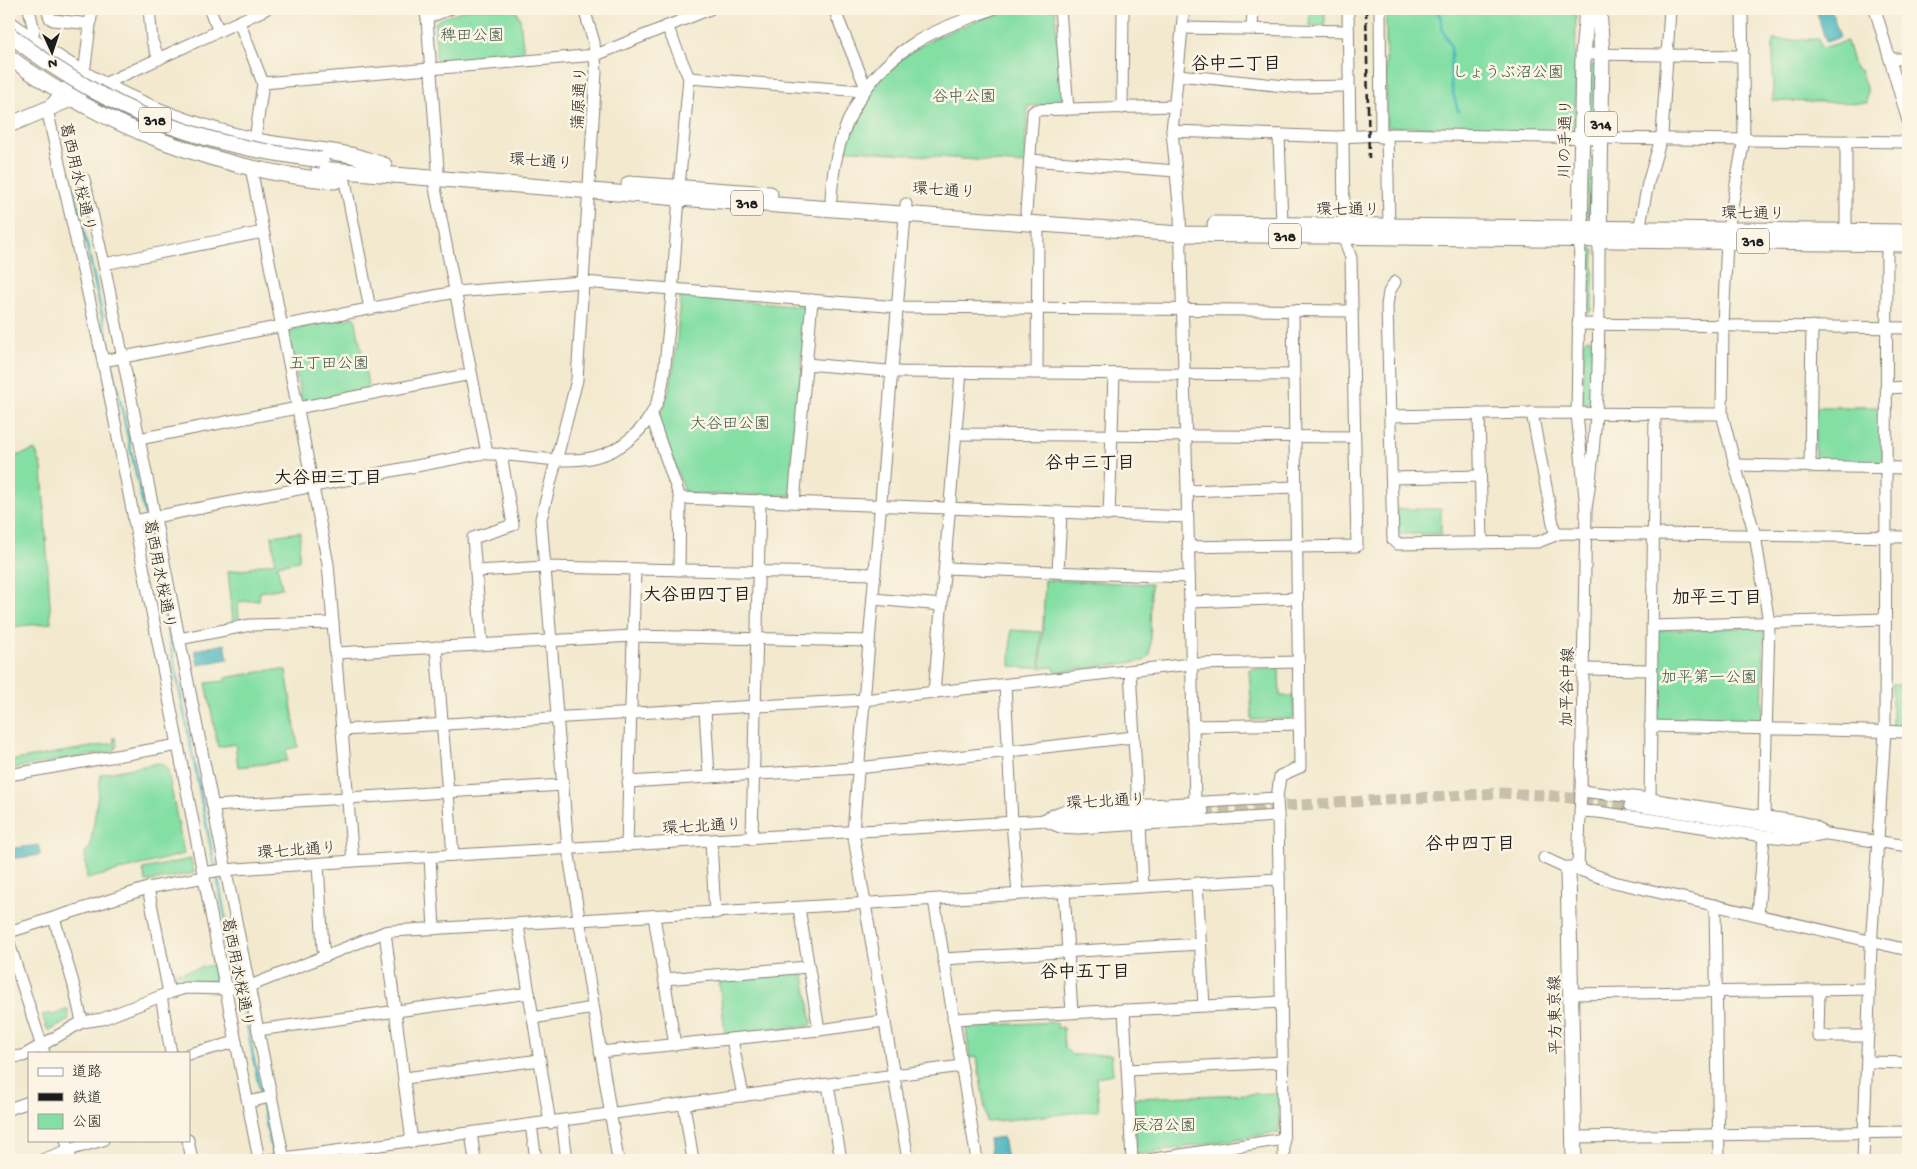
<svg xmlns="http://www.w3.org/2000/svg" width="1917" height="1169" font-family="'Gochi Hand','Klee One',sans-serif">
  <style>
    .green { fill: #84dfa5; stroke: #507e60 }
    .water { fill: #46b5bf; stroke: #31686e }
    .lines { fill: none; stroke-linecap: round; stroke-linejoin: round }
    .stream { stroke: #46b5bf; stroke-width: 2.5 }
    .minor-tunnel { stroke: #c7c0ab; stroke-width: 11; stroke-dasharray: 11 5.5; stroke-linecap: butt }
    .minor-casing { stroke: #878276; stroke-width: 13 }
    .major-casing { stroke: #878276; stroke-width: 17 }
    .minor { stroke: #fff; stroke-width: 11 }
    .major { stroke: #fff; stroke-width: 15 }
    .rail { stroke: #1c1c1c; stroke-width: 2.5; stroke-dasharray: 8 4; stroke-linecap: butt }
    .major-bridge-casing { stroke: #878276; stroke-width: 17; stroke-linecap: butt }
    .major-bridge { stroke: #fff; stroke-width: 15 }
    .labels { text-anchor: middle; stroke-width: 5; stroke-linejoin: round; paint-order: stroke }
    .shield { fill: #fcf5e5; stroke: #5f5d58; stroke-width: 1 }
    .shield-label { font-size: 15px; font-weight: bold; fill: #1c1c1c }
    .park-label { font-size: 16px; fill: #3b5645; stroke: #fcf5e5 }
    .street-label { font-size: 16px; fill: #1c1c1c; stroke: #fcf5e5 }
    .neighbourhood-label { font-size: 18px; font-weight: bold; fill: #1c1c1c; stroke: #fcf5e5 }
  </style>
  <rect width="100%" height="100%" fill="#fcf5e5"/>
  <filter id="ink" filterUnits="userSpaceOnUse"><feTurbulence type="fractalNoise" baseFrequency=".02" numOctaves="2"/><feDisplacementMap in="SourceGraphic" scale="10" xChannelSelector="R" yChannelSelector="G"/><feConvolveMatrix kernelMatrix="1 2 1 2 8 2 1 2 1" color-interpolation-filters="sRGB"/></filter>
  <filter id="wash" filterUnits="userSpaceOnUse"><feTurbulence type="fractalNoise" baseFrequency=".0096" numOctaves="4" result="noise"/><feDisplacementMap in="SourceGraphic" scale="20" xChannelSelector="R" yChannelSelector="G"/><feGaussianBlur stdDeviation="1.12" result="paint"/><feColorMatrix in="noise" values="0 0 0 0 0 0 0 0 0 0 0 0 0 0 0 0 0 1.4 0 .05"/><feComposite in="paint" operator="in"/></filter>
  <g filter="url(#wash)">
    <rect width="100%" height="100%" fill="#f2e9cf"/>
    <!-- green -->
    <g class="green">
      <path d="M466 9H515L520 19 524 56 440 62 436 59 435 23 438 20Z"/>
      <path d="M1008 9H1055L1062 101 1060 104 1028 106 1024 164 843 149C857 101 887 62 933 39 957 27 983 19 1008 9Z"/>
      <path d="M1310 9H1325V26L1309 25Z"/>
      <path d="M1386 9H1576L1575 126 1568 135 1431 132V127H1386Z"/>
      <path d="M1818 39 1821 48 1847 41 1855 69 1860 70 1867 90V103L1773 101V40Z"/>
      <path d="M1594 64 1596 65 1595 131 1592 132 1588 129 1589 68Z"/>
      <path d="M1592 151 1594 152 1593 216H1587L1589 152Z"/>
      <path d="M1589 247 1594 250 1592 310 1588 313 1583 310 1584 250Z"/>
      <path d="M680 296 806 306 791 495 686 494 657 422C676 385 677 338 680 296Z"/>
      <path d="M355 317 369 390 306 401 301 398 288 333 290 330Z"/>
      <path d="M1588 338 1593 341 1592 401 1587 404 1582 401 1584 341Z"/>
      <rect x="1815" y="407" width="68" height="55"/>
      <path d="M35 450 42 467 51 623 9 627V458Z"/>
      <rect x="1397" y="509" width="44" height="25"/>
      <path d="M300 532 299 561 277 565 282 588 260 592 259 600 238 602 239 620 233 621 228 571 250 569V567L275 562 272 536Z"/>
      <path d="M1045 580 1151 584 1150 655 1144 661 1055 672 1054 667 1041 668Z"/>
      <path d="M1761 627 1764 631 1762 722 1760 724 1657 721 1654 719 1655 633 1658 630Z"/>
      <path d="M1011 630 1041 632 1040 667 1025 668 1010 666Z"/>
      <path d="M1249 669H1279L1280 696H1294V717L1292 719 1252 720Z"/>
      <path d="M271 670H286L298 747 288 749 286 751 287 761 238 767 235 744 218 747 206 683 225 681V678Z"/>
      <path d="M1892 684H1908V728L1892 727Z"/>
      <path d="M115 737 117 745 114 751 9 769V761L114 743 113 738Z"/>
      <path d="M159 763 167 767 184 854 87 879 85 852 90 848 101 774Z"/>
      <path d="M191 859 194 873 146 882 143 869Z"/>
      <path d="M212 965 216 979 214 981 185 980 175 983 172 981 170 974 172 972 179 971 180 973Z"/>
      <path d="M800 973 804 975 812 1023 810 1026 725 1035 719 980Z"/>
      <path d="M68 1009 69 1020 51 1030 47 1029 42 1015 49 1013 50 1016Z"/>
      <path d="M1057 1022V1028L1063 1027 1064 1047 1072 1055 1111 1054 1113 1074 1096 1077 1099 1110 987 1122 977 1057 970 1058 966 1030 968 1026Z"/>
      <path d="M1279 1093V1134L1274 1133 1137 1155 1133 1098Z"/>
    </g>
    <!-- water -->
    <g class="water">
      <path d="M1831 9 1840 37 1826 42 1817 13Z"/>
      <path d="M225 644 228 659 198 665 195 650Z"/>
      <path d="M39 845 40 855 9 859V849Z"/>
      <path d="M1003 1137 1007 1160H992L989 1139Z"/>
    </g>
    <g class="lines">
      <!-- stream -->
      <g class="stream">
        <path d="M1435 9 1440 16 1443 31 1451 47V85L1458 111"/>
        <path d="M74 186 111 356"/>
        <path d="M112 364 145 515"/>
        <path d="M146 522 215 868"/>
        <path d="M217 875 238 983"/>
        <path d="M240 991 261 1096"/>
        <path d="M262 1104 273 1157"/>
      </g>
    </g>
  </g>
  <g filter="url(#ink)">
    <g class="lines">
      <!-- minor-tunnel -->
      <path class="minor-tunnel" d="M1203 811 1498 793 1545 795 1630 805"/>
      <defs>
        <g id="minor">
          <path d="M29 9 34 31 31 40"/>
          <path d="M47 9 50 18 53 20 90 24"/>
          <path d="M92 9 85 66 47 109 103 361 259 1160"/>
          <path d="M149 9 152 41 159 59"/>
          <path d="M209 9 219 31"/>
          <path d="M425 9 427 18 438 169"/>
          <path d="M584 9 594 42 596 72 577 380 541 519 568 849 618 1160"/>
          <path d="M834 9 866 88"/>
          <path d="M1060 9 1068 109"/>
          <path d="M1184 9 1172 131 1180 214 1195 802"/>
          <path d="M1348 9 1350 136"/>
          <path d="M1380 9 1381 137"/>
          <path d="M1875 9 1908 121"/>
          <path d="M427 18 450 9"/>
          <path d="M239 22 263 83 255 140"/>
          <path d="M667 26 689 78 679 187"/>
          <path d="M1182 28 1348 31"/>
          <path d="M1252 28 1253 9"/>
          <path d="M1583 54 1743 56"/>
          <path d="M1890 59H1908"/>
          <path d="M1178 75 1294 87 1349 86"/>
          <path d="M689 78 863 91"/>
          <path d="M263 83 596 55 710 9"/>
          <path d="M102 85 266 9"/>
          <path d="M1122 108 1123 9"/>
          <path d="M1172 131 1336 137 1387 135"/>
          <path d="M1279 135 1282 225"/>
          <path d="M1343 137 1344 225"/>
          <path d="M1030 160 1176 171"/>
          <path d="M251 168 328 564 353 861"/>
          <path d="M84 179 104 264 284 1160"/>
          <path d="M435 179V188L487 453"/>
          <path d="M345 181 370 309"/>
          <path d="M831 199C834 137 858 81 910 46 935 29 965 20 993 9"/>
          <path d="M906 204 853 832 908 1160"/>
          <path d="M1026 212 1033 112 1036 110 1174 106"/>
          <path d="M1389 225 1387 135 1391 134 1601 138 1908 142"/>
          <path d="M1728 229 1744 139 1742 9"/>
          <path d="M1639 230 1648 183 1662 135 1670 9"/>
          <path d="M1846 231V141"/>
          <path d="M1580 239 1577 413 1586 509C1600 420 1599 330 1599 240"/>
          <path d="M1727 241 1723 325 1722 414 1735 465 1755 535 1769 623 1764 816"/>
          <path d="M104 264 263 232"/>
          <path d="M1395 282 1389 292 1387 305 1393 540 1397 544 1538 542 1561 533 1908 537"/>
          <path d="M1578 324 1908 328"/>
          <path d="M103 361 455 292 583 282 898 307 1352 311"/>
          <path d="M806 364 899 372 1293 375"/>
          <path d="M1037 373 1038 224"/>
          <path d="M1886 388 1908 387"/>
          <path d="M1532 413 1555 534"/>
          <path d="M1479 414 1482 543"/>
          <path d="M651 415 680 498 679 570"/>
          <path d="M1390 416 1532 413 1722 414"/>
          <path d="M956 434 1354 437"/>
          <path d="M139 439 471 374"/>
          <path d="M1735 465 1908 468"/>
          <path d="M1810 467 1812 326"/>
          <path d="M1392 478 1480 476"/>
          <path d="M1187 491 1295 487"/>
          <path d="M680 498 1187 517"/>
          <path d="M794 502 812 300"/>
          <path d="M1586 509 1581 791 1578 866 1580 870 1614 882 1908 950"/>
          <path d="M1109 515 1114 374"/>
          <path d="M134 521 478 454C516 452 557 466 595 457 621 451 646 429 656 405 664 387 665 364 667 345 673 296 675 247 679 198"/>
          <path d="M1188 547 1296 545"/>
          <path d="M1296 547 1357 546 1351 258 1346 244V237"/>
          <path d="M945 568 1189 577"/>
          <path d="M476 571 545 567 875 574"/>
          <path d="M1058 572 1061 513"/>
          <path d="M873 599 942 605"/>
          <path d="M1190 602 1297 598"/>
          <path d="M1652 626 1885 619"/>
          <path d="M179 639 250 625 333 623"/>
          <path d="M482 644 473 538 513 525 501 454"/>
          <path d="M436 647 453 855"/>
          <path d="M336 653 633 636 869 641"/>
          <path d="M1583 669 1651 670"/>
          <path d="M1130 671 1138 805"/>
          <path d="M1005 685 1012 822 1018 894"/>
          <path d="M934 693 961 372"/>
          <path d="M705 709 709 777"/>
          <path d="M1193 726 1299 724"/>
          <path d="M1650 726 1908 732"/>
          <path d="M342 730 863 700 1191 664 1299 662"/>
          <path d="M9 775 178 745"/>
          <path d="M628 782 858 768 1134 737"/>
          <path d="M1277 798 1280 776 1300 767 1293 310"/>
          <path d="M1277 798 1278 816 1078 828 1060 827 1043 820 1060 812 1077 809Z"/>
          <path d="M1650 799 1655 414"/>
          <path d="M1630 805 1908 846"/>
          <path d="M213 806 563 785"/>
          <path d="M1580 811 1598 812 1764 836 1797 839 1823 834C1818 826 1810 824 1801 822L1650 799 1581 791"/>
          <path d="M1278 816 1284 1160"/>
          <path d="M1140 824 1143 887"/>
          <path d="M752 839 760 500"/>
          <path d="M711 841 715 913"/>
          <path d="M627 846 635 569"/>
          <path d="M430 857 434 929"/>
          <path d="M1544 858 1568 869"/>
          <path d="M318 864 323 948 326 956"/>
          <path d="M203 873 222 870 353 861 1203 811"/>
          <path d="M1197 883 1204 1006"/>
          <path d="M148 888 169 993"/>
          <path d="M1064 892 1072 1012"/>
          <path d="M934 900 977 1160"/>
          <path d="M1715 905 1719 1160"/>
          <path d="M799 908 819 1030"/>
          <path d="M1758 915 1764 836"/>
          <path d="M654 916 675 1045"/>
          <path d="M54 918 74 986 82 1022"/>
          <path d="M518 925 550 1123"/>
          <path d="M9 932 148 888 204 877"/>
          <path d="M385 932 412 1142"/>
          <path d="M9 943 44 1053"/>
          <path d="M943 959 1200 944"/>
          <path d="M665 979 808 967"/>
          <path d="M1819 990 1818 1036H1868"/>
          <path d="M1571 994 1870 989"/>
          <path d="M161 996 171 1053"/>
          <path d="M1124 1010 1132 1160"/>
          <path d="M533 1018 593 1008"/>
          <path d="M953 1019 1281 1002"/>
          <path d="M258 1030 529 993"/>
          <path d="M732 1039 743 1096"/>
          <path d="M600 1052 819 1030 884 1021"/>
          <path d="M189 1054 236 1042"/>
          <path d="M9 1057 23 1056 82 1022 102 1019 169 993 185 988 226 989 255 984 385 932 392 931 1279 879"/>
          <path d="M1867 1062 1908 1063"/>
          <path d="M1128 1070 1283 1062"/>
          <path d="M405 1078 540 1060"/>
          <path d="M828 1085 841 1160"/>
          <path d="M248 1102 271 1097"/>
          <path d="M684 1104 693 1160"/>
          <path d="M9 1109 29 1102"/>
          <path d="M562 1121 567 1160"/>
          <path d="M531 1125 536 1160"/>
          <path d="M471 1133 475 1160"/>
          <path d="M1574 1137 1908 1132"/>
          <path d="M66 1140 71 1160"/>
          <path d="M188 1140 192 1160"/>
          <path d="M42 1160 69 1150 103 1140"/>
          <path d="M269 1160 961 1066"/>
          <path d="M1148 1160 1284 1139"/>
          <path d="M1863 1160 1871 947 1885 731 1887 243"/>
        </g>
        <g id="major">
          <path d="M9 23C81 80 163 120 253 140 286 147 319 149 351 155 362 158 373 162 384 165"/>
          <path d="M9 57C105 128 217 170 335 181"/>
          <path d="M9 125 78 96"/>
          <path d="M319 169 679 198 1180 234 1908 244"/>
          <path d="M629 184 770 194"/>
          <path d="M1215 224 1908 232"/>
          <path d="M1580 237 1583 54 1587 9"/>
          <path d="M1599 240 1602 55 1599 9"/>
          <path d="M1574 1160 1568 869H1572L1578 866"/>
        </g>
      </defs>
      <!-- minor casing -->
      <use href="#minor" class="minor-casing"/>
      <!-- major casing -->
      <use href="#major" class="major-casing"/>
      <!-- minor -->
      <use href="#minor" class="minor"/>
      <!-- major -->
      <use href="#major" class="major"/>
      <!-- rail -->
      <path class="rail" d="M1366 9 1369 158"/>
      <defs>
        <path id="major-bridge" d="M9 34C60 75 128 114 191 133 233 147 277 154 321 160"/>
      </defs>
      <!-- major-bridge casing -->
      <use href="#major-bridge" class="major-bridge-casing"/>
      <!-- major-bridge -->
      <use href="#major-bridge" class="major-bridge"/>
    </g>
  </g>
  <g class="labels">
    <!-- shield labels -->
    <g class="shield">
      <rect x="139" y="107.5" width="32" height="25" rx="4"/>
      <rect x="1585" y="111.5" width="32" height="25" rx="4"/>
      <rect x="731" y="190.5" width="32" height="25" rx="4"/>
      <rect x="1269" y="223.5" width="32" height="25" rx="4"/>
      <rect x="1737" y="228.5" width="32" height="25" rx="4"/>
    </g>
    <g class="shield-label">
      <text x="155" y="125">318</text>
      <text x="1601" y="129">314</text>
      <text x="747" y="208">318</text>
      <text x="1285" y="241">318</text>
      <text x="1753" y="246">318</text>
    </g>
    <!-- park labels -->
    <g class="park-label">
      <text x="472" y="40">稗田公園</text>
      <text x="1508" y="77">しょうぶ沼公園</text>
      <text x="964" y="101">谷中公園</text>
      <text x="329" y="368">五丁田公園</text>
      <text x="730" y="428">大谷田公園</text>
      <text x="1709" y="682">加平第一公園</text>
      <text x="1164" y="1130">辰沼公園</text>
    </g>
    <!-- street labels -->
    <g class="street-label">
      <text transform="translate(578 98) rotate(-87)" y="6">蒲原通り</text>
      <text transform="translate(1564 139) rotate(-89)" y="6">川の手通り</text>
      <text transform="translate(541 160) rotate(5)" y="6">環七通り</text>
      <text transform="translate(79 177) rotate(77)" y="6">葛西用水桜通り</text>
      <text transform="translate(944 189) rotate(4)" y="6">環七通り</text>
      <text x="1348" y="214">環七通り</text>
      <text transform="translate(1753 212) rotate(1)" y="6">環七通り</text>
      <text transform="translate(161 574) rotate(79)" y="6">葛西用水桜通り</text>
      <text transform="translate(1566 687) rotate(-89)" y="6">加平谷中線</text>
      <text transform="translate(1106 800) rotate(-3)" y="6">環七北通り</text>
      <text transform="translate(702 825) rotate(-3)" y="6">環七北通り</text>
      <text transform="translate(297 849) rotate(-4)" y="6">環七北通り</text>
      <text transform="translate(239 972) rotate(79)" y="6">葛西用水桜通り</text>
      <text transform="translate(1554 1015) rotate(-91)" y="6">平方東京線</text>
    </g>
    <!-- neighbourhood labels -->
    <g class="neighbourhood-label">
      <text x="1236" y="69">谷中二丁目</text>
      <text x="1090" y="468">谷中三丁目</text>
      <text x="328" y="483">大谷田三丁目</text>
      <text x="697" y="600">大谷田四丁目</text>
      <text x="1717" y="603">加平三丁目</text>
      <text x="1470" y="849">谷中四丁目</text>
      <text x="1085" y="977">谷中五丁目</text>
    </g>
  </g>
  <!-- margin -->
  <rect width="1917" height="1169" fill="none" stroke="#fcf5e5" stroke-width="30"/>
  <!-- legend -->
  <rect x="28" y="1052" width="162" height="90" fill="#fcf5e5" stroke="#a29e95"/>
  <rect x="38" y="1068" width="25" height="8" fill="#ffffff" stroke="#a29e95"/>
  <text x="72" y="1076" font-size="15" fill="#1c1c1c">道路</text>
  <rect x="38" y="1093" width="25" height="8" fill="#1c1c1c" stroke="#a29e95"/>
  <text x="72" y="1102" font-size="15" fill="#1c1c1c">鉄道</text>
  <rect x="38" y="1114" width="25" height="15" fill="#84dfa5" stroke="#a29e95"/>
  <text x="72" y="1126" font-size="15" fill="#1c1c1c">公園</text>
  <!-- north arrow -->
  <g transform="translate(52 52) rotate(177)" stroke="#fcf5e5" stroke-width="4" paint-order="stroke">
  <path d="M0-4L9 19L0 12L-9 19Z" fill="#1c1c1c"/>
  <text y="-8" font-size="14" font-weight="bold" text-anchor="middle" fill="#1c1c1c">N</text>
  </g>
</svg>
